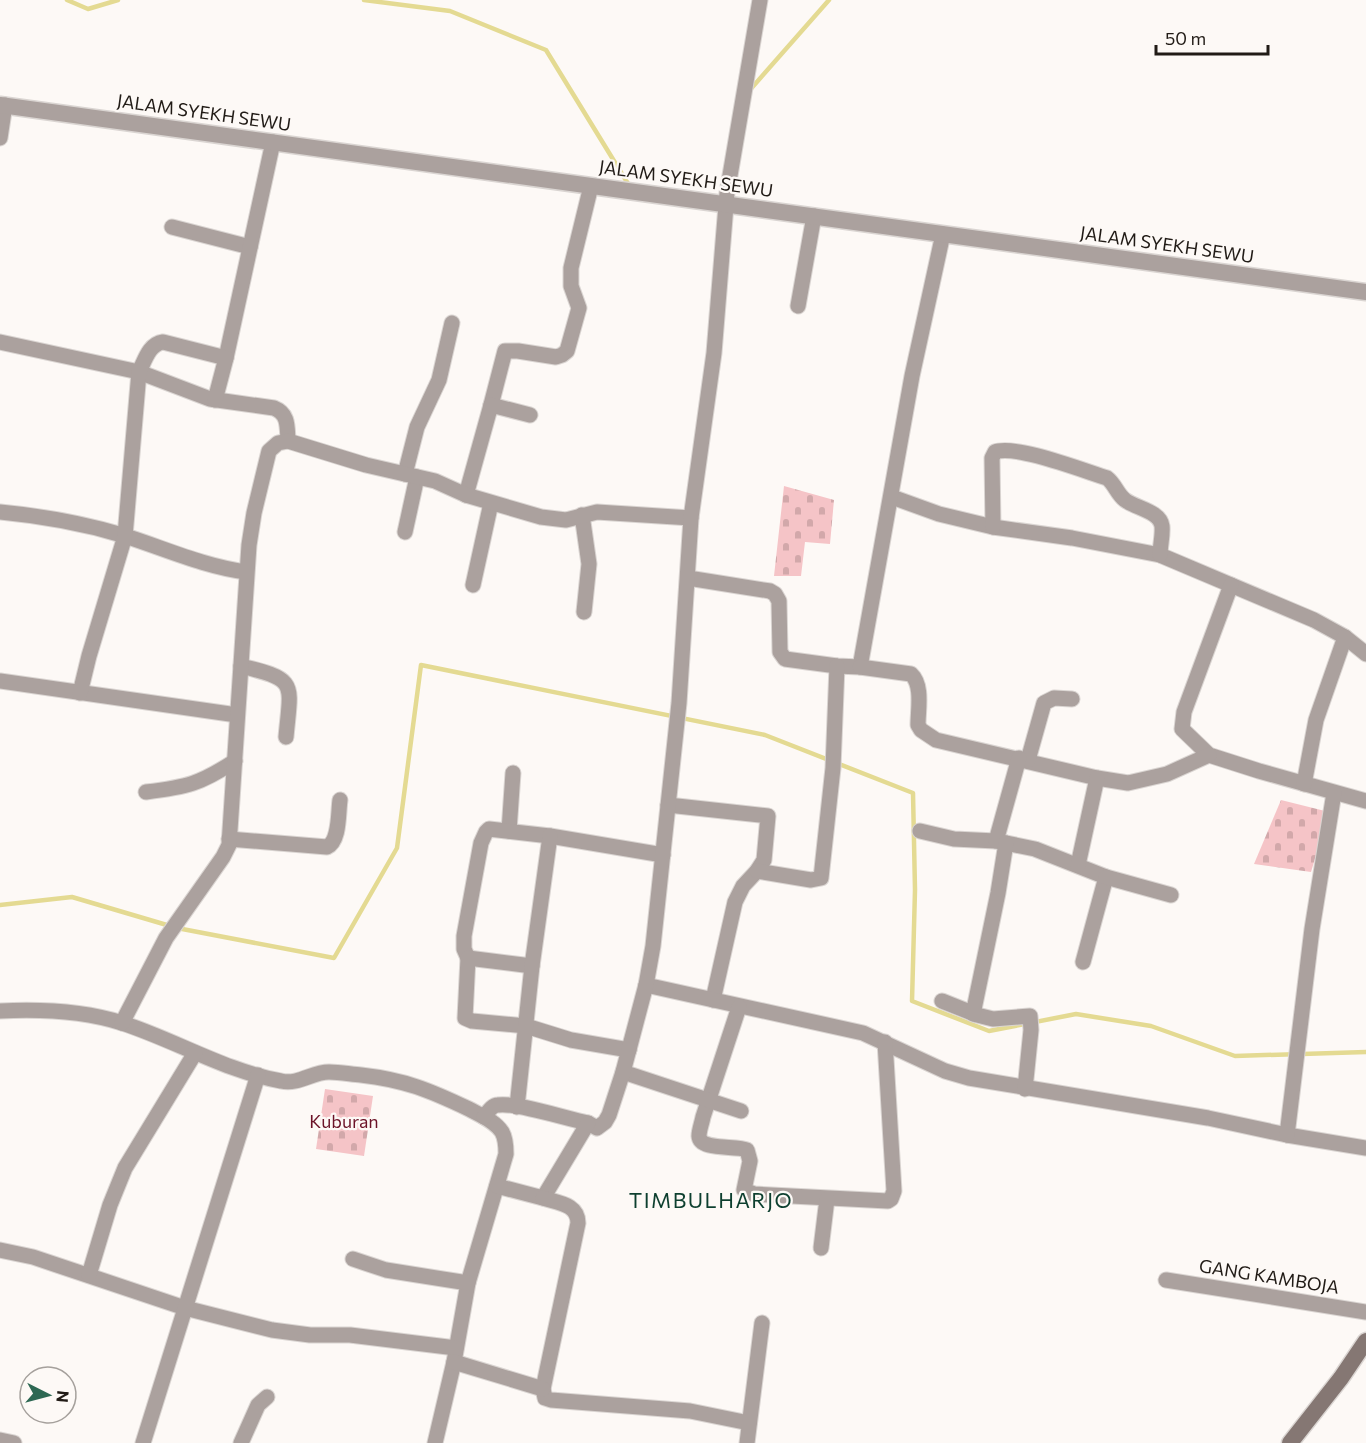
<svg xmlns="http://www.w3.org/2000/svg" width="1366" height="1443" font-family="Commissioner,sans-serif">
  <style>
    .cemetery { fill: url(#cemetery-stones) }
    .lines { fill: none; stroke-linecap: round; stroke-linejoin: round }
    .stream { stroke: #e4da92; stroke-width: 4.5 }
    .minor-casing { stroke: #dad5d2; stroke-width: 17 }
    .tertiary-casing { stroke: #dad5d2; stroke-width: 19 }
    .secondary-casing { stroke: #dad5d2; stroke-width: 19 }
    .minor { stroke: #aba19e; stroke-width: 15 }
    .tertiary { stroke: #aba19e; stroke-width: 16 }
    .secondary { stroke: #857773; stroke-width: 16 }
    .labels { text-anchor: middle; stroke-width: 4.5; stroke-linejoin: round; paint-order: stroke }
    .street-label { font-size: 18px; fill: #211b16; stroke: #fdf9f6 }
    .park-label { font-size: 18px; fill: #6b1227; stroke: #fdf9f6 }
    .quarter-label { font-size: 21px; letter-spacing: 1.5px; fill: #0d3f2f; stroke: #fdf9f6 }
  </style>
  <defs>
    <pattern id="cemetery-stones" width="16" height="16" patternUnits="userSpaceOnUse" patternTransform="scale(1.5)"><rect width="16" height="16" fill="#f5c4c7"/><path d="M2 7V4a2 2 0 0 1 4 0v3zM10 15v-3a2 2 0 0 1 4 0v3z" fill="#d2a8aa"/></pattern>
  </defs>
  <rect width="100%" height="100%" fill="#fdf9f6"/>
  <!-- cemetery -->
  <g class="cemetery">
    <path d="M784 486 834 500 830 544 805 542 801 576H774Z"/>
    <path d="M1281 800 1329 812 1311 872 1254 864Z"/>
    <path d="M325 1089 373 1096 364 1156 316 1149Z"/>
  </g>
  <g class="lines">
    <!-- stream -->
    <g class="stream">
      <path d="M67 0 88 9 118 0"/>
      <path d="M364 0 450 11 546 50 630 187"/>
      <path d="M749 91 829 0"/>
      <path d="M0 905 72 897 177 928 334 958 397 848 421 665 765 735 913 793 915 890 912 1001 989 1031 1076 1014 1151 1026 1235 1056 1366 1052"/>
    </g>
    <defs>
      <g id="minor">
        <path d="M0 138 5 105"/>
        <path d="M172 227 250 247"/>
        <path d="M798 306 814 216"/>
        <path d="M0 342 139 372 210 399 274 408C289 414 287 427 288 441"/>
        <path d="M226 358 273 142"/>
        <path d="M491 405 505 351H518L556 357 562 355 567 351 579 308 571 286V268L591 186"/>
        <path d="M405 474 417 427 439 380 452 323"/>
        <path d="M466 495 491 405 530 415"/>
        <path d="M892 497 939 514 993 527 1072 538 1160 555 1314 620 1345 637 1366 654"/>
        <path d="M0 512C42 516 82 523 122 535 164 548 202 566 246 572"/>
        <path d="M582 515 589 564 584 612"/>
        <path d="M993 527 992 458 995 452C1015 444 1084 471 1107 478 1115 484 1117 494 1125 500 1135 508 1160 511 1162 526 1163 535 1160 546 1160 555"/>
        <path d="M405 532 417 477"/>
        <path d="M688 578 770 591 775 594 779 601 780 652 785 659 837 666 860 667 912 376 943 234"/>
        <path d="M473 585 491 503"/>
        <path d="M1231 585 1184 712 1182 729 1209 755 1259 771 1366 801"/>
        <path d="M241 666C298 680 291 682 286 737"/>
        <path d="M860 667 911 674C923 685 918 709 918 725L921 730 936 740 1097 778 1128 783 1167 774 1209 755"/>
        <path d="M0 681 237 715"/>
        <path d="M80 693 89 656 125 536 139 372C145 360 149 344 163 342L226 358 215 400"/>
        <path d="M1028 760 1044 703 1054 698 1072 699"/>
        <path d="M1304 784 1316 720 1345 637"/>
        <path d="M146 792C187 787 200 784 235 761"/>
        <path d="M668 805 768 816 764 860 757 871 743 886 735 902 713 1000"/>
        <path d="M509 831 513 773"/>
        <path d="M920 831 954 839 996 841 1035 849 1106 877 1083 962"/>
        <path d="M229 839 327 847C340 841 338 813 340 800"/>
        <path d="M996 841 1019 758"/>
        <path d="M1078 865 1097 778"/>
        <path d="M757 871 811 880 821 878 833 768 837 666"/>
        <path d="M1106 877 1171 895"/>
        <path d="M468 958 464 949V936L481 843 486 832 489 829 550 836 663 855"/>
        <path d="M532 966 468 958 465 1018 472 1021 526 1026 571 1040 629 1050"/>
        <path d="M646 985 863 1033 945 1071 969 1078 1208 1118 1287 1135 1366 1148"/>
        <path d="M942 1001 977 1015 993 1019 1030 1016 1031 1030 1025 1089"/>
        <path d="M739 1007 703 1117C702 1123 699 1130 699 1136 700 1151 736 1145 747 1150L750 1161 744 1190 754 1194 888 1201 891 1199 894 1191 885 1042"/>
        <path d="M0 1011C40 1009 84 1011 122 1023 175 1040 225 1071 281 1081 299 1085 312 1072 329 1072 339 1072 350 1074 361 1075 405 1080 429 1090 469 1109 480 1115 495 1121 502 1132 506 1139 506 1147 506 1154L468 1283 454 1362 435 1443"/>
        <path d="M973 1014 998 893 1006 843"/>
        <path d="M122 1023 166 938 223 857 229 845 249 545 254 513 269 451 278 443 288 441 366 465 435 481 466 495 541 517 566 520 597 512 691 518"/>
        <path d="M623 1072 741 1111"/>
        <path d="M517 1107 532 966 550 836"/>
        <path d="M484 1117C488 1112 492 1105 498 1105 516 1102 567 1119 588 1123L597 1128 605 1122 609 1115 623 1072 646 985 653 946 679 703 691 518 714 353 727 193 760 0"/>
        <path d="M1287 1135 1312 929 1334 793"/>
        <path d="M497 1186 543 1198 588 1123"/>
        <path d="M543 1198C558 1203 578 1204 578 1223L543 1389 545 1398 551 1400 690 1411 749 1423"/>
        <path d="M821 1248 827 1199"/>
        <path d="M0 1250 33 1257 185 1308 272 1330 310 1335H350L456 1348"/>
        <path d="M353 1259 386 1270 468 1283"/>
        <path d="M89 1275 110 1205 125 1168 195 1053"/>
        <path d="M1166 1280 1366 1312"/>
        <path d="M454 1362 543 1389"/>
        <path d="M0 1440 14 1443"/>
        <path d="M143 1443 258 1075"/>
        <path d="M241 1443 258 1405 267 1397"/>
        <path d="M747 1443 762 1323"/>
      </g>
      <path id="tertiary" d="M0 105 1366 292"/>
      <path id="secondary" d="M1290 1443 1341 1378 1366 1341"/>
    </defs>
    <!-- minor casing -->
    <use href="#minor" class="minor-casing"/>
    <!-- tertiary casing -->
    <use href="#tertiary" class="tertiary-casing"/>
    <!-- secondary casing -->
    <use href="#secondary" class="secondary-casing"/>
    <!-- minor -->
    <use href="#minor" class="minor"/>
    <!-- tertiary -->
    <use href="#tertiary" class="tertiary"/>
    <!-- secondary -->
    <use href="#secondary" class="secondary"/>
  </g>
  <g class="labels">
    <!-- street labels -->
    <g class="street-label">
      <text transform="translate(204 113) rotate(8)" y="6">JALAM SYEKH SEWU</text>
      <text transform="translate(686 179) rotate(8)" y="6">JALAM SYEKH SEWU</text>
      <text transform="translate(1167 245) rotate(8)" y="6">JALAM SYEKH SEWU</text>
      <text transform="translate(1269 1277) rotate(9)" y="6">GANG KAMBOJA</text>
    </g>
    <!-- park labels -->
    <g class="park-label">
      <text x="344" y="1128">Kuburan</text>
    </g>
    <!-- quarter labels -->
    <g class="quarter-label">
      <text x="711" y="1208">TIMBULHARJO</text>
    </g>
  </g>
  <!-- north arrow -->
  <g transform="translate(48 1395) rotate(96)"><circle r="28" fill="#fdf9f6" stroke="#a5a09c" stroke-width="1.5"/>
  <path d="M0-4.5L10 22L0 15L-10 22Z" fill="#2d6853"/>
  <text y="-9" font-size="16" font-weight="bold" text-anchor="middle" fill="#211b16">N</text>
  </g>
  <!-- scale -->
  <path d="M1156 45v9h112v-9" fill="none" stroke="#211b16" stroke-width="3"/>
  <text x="1165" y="45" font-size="18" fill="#211b16" stroke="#fdf9f6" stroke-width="4.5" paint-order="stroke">50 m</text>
</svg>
